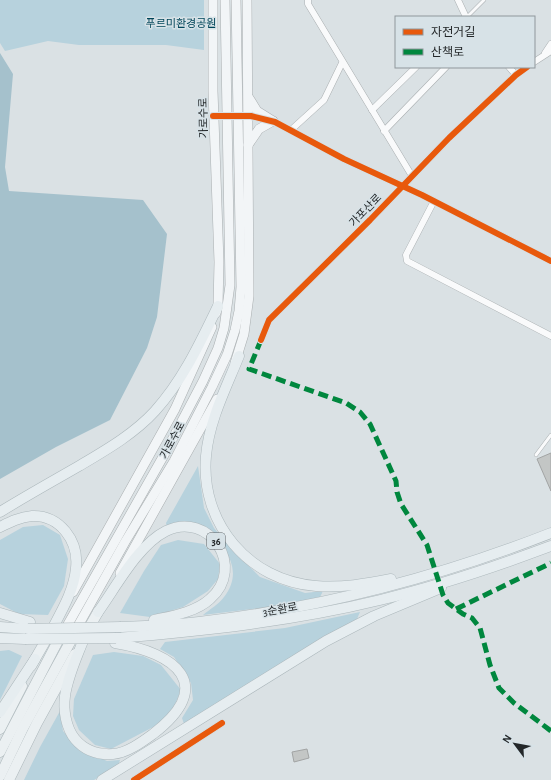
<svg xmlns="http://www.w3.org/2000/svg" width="551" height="780" font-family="'Alegreya Sans','Noto Sans KR',sans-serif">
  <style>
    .green { fill: #b7d2dd }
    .forest { fill: #a5c1cc }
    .building { fill: #c3c6c5; stroke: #a2a4a4 }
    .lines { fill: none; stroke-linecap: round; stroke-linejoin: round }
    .service-casing { stroke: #aaafb1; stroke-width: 4 }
    .minor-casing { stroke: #aaafb1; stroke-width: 7 }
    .secondary-casing { stroke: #aaafb1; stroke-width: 10 }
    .primary-casing { stroke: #acb7bb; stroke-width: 11 }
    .trunk-casing { stroke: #acb7bb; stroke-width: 11 }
    .service { stroke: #f9fafb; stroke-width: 3 }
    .minor { stroke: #f9fafb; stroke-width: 6 }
    .secondary { stroke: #f2f5f7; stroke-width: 9 }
    .primary { stroke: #ebf0f2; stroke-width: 10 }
    .trunk { stroke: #e6edf0; stroke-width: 10 }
    .trunk-bridge-casing { stroke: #acb7bb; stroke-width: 11; stroke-linecap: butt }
    .trunk-bridge { stroke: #e6edf0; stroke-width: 10 }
    .quiet { stroke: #00873e; stroke-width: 5; stroke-dasharray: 10 5; stroke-linecap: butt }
    .cycleway-casing { stroke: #d7e2e7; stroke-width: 8 }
    .cycleway { stroke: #e8590c; stroke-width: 6 }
    .labels { text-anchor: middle; stroke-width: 3; stroke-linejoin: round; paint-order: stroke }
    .shield { fill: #d7e2e7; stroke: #595f62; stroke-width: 1 }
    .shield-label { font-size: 10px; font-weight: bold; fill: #232729 }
    .park-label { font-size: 11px; fill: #004559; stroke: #d7e2e7 }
    .street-label { font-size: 11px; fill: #232729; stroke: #d7e2e7 }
  </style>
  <rect width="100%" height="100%" fill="#dae1e4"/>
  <!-- green -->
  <g class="green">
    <path d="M0 0H204V50L166 45H79L48 41 5 51 0 43Z"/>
    <path d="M198 466 204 508 214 528 229 546 260 577 305 593 323 591 320 597 286 605 203 615C210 609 219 604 224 597 245 570 225 546 205 528H167L166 523Z"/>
    <path d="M43 525 60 535 68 559 64 586 48 615 19 614 0 604V540L23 527Z"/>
    <path d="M178 540 204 544 220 564 218 579 208 591 183 607 150 617 120 613 144 571 161 545Z"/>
    <path d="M360 612 357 619 184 724 182 718 193 700 191 683 174 657 160 649 165 642 285 628Z"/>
    <path d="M9 650 22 656 0 700V651Z"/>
    <path d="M114 652 143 656 161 665 181 690 173 709 157 725 111 749 95 745 79 730 73 716 74 699 93 655Z"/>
    <path d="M60 711 63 731 78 748 107 761 120 760 118 766 94 780H24L40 747Z"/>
  </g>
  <!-- forest -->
  <path class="forest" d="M0 53 13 74 5 167 9 191 143 200 167 234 157 317 147 348 110 420 56 447 0 479Z"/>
  <!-- building -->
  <g class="building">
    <path d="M551 453V491L537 459Z"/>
    <path d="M307 749 309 758 294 762 292 752Z"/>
  </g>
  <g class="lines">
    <defs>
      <g id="service">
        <path d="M467 17 484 0"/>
        <path d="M536 455 551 435"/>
      </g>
      <g id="minor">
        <path d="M308 0V4L412 176"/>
        <path d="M458 0 466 17"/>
        <path d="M545 53 551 44"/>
        <path d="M534 62 551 51"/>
        <path d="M509 67 516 75"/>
        <path d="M372 110 416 67"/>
        <path d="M213 116H251L275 122 344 159 422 195 551 261"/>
        <path d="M291 130 324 100 342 63"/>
        <path d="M384 131 446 67"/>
        <path d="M434 201 406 255 407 261 551 336"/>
        <path d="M261 340 269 320 370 220 449 138 516 75 527 67"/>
        <path d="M134 780 222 723"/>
      </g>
      <g id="secondary">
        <path d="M213 0V91L219 262 218 306 216 313"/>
        <path d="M249 98 257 111 273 121"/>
        <path d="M248 145 259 129 273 121"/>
        <path d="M235 363 244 334 249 296 247 0"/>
        <path d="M120 573 217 399"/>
        <path d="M73 592 175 409 212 327"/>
        <path d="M63 633 164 455 203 381 218 348 224 328 230 285 225 0"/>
        <path d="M74 633 125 542 174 461 212 387 227 355 235 330 239 311 241 287 236 0"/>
      </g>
      <g id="primary">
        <path d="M85 635 98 612"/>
        <path d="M31 666 50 633"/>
        <path d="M0 729 22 686"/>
        <path d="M0 752 61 635"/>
        <path d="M0 776 23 728 74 635"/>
        <path d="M9 780 37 723 75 654"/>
      </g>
      <g id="trunk">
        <path d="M239 356C226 388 209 421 206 456 200 523 249 581 316 586 342 588 366 584 391 579"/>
        <path d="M0 512C26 496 53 481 79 466 106 450 134 434 155 411 183 380 200 343 218 306"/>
        <path d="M0 527C10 522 20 517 32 516 60 515 79 541 76 568 74 591 61 612 50 633"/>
        <path d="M98 612C116 587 138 545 166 531 209 510 247 567 210 599 196 612 172 616 154 620"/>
        <path d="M0 613 30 622"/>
        <path d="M0 627 28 629"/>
        <path d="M121 627C147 626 173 625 199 622 319 608 439 577 551 533"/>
        <path d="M86 633C79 653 68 674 65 696 63 710 66 728 75 739 85 751 98 755 113 754 127 753 142 742 153 734 217 685 176 653 115 643"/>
        <path d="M0 638 25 639"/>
        <path d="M116 638C204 631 294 621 380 600 438 586 495 567 551 546"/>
        <path d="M0 712 35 659"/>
        <path d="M102 780 326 641 374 616 441 588"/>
      </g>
    </defs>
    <!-- service casing -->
    <use href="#service" class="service-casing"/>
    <!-- minor casing -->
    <use href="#minor" class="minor-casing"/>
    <!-- secondary casing -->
    <use href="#secondary" class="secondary-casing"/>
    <!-- primary casing -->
    <use href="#primary" class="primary-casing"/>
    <!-- trunk casing -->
    <use href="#trunk" class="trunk-casing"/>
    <!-- service -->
    <use href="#service" class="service"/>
    <!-- minor -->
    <use href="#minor" class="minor"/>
    <!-- secondary -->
    <use href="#secondary" class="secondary"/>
    <!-- primary -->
    <use href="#primary" class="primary"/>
    <!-- trunk -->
    <use href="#trunk" class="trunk"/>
    <defs>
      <g id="trunk-bridge">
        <path d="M28 629 121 627"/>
        <path d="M25 639 116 638"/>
      </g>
    </defs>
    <!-- trunk-bridge casing -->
    <use href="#trunk-bridge" class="trunk-bridge-casing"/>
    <!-- trunk-bridge -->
    <use href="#trunk-bridge" class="trunk-bridge"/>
    <!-- quiet -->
    <g class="quiet">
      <path d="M261 340 249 369 346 403 360 412 370 424 396 481 397 492 401 504 427 545 443 595 448 603 463 614 472 618 480 628 490 665 499 688 514 703 551 731"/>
      <path d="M456 609 551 563"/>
    </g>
    <defs>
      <g id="cycleway">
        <path d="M213 116H251L275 122 344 159 422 195 551 261"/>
        <path d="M261 340 269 320 370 220 449 138 516 75 527 67"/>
        <path d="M134 780 222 723"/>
      </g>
    </defs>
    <!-- cycleway casing -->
    <use href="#cycleway" class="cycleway-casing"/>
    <!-- cycleway -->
    <use href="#cycleway" class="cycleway"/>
  </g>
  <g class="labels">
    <!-- shield labels -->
    <rect class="shield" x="207" y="533" width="18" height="16" rx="3"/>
    <g class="shield-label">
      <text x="216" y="545">36</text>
    </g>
    <!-- park labels -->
    <g class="park-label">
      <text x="181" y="27">푸르미환경공원</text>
    </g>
    <!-- street labels -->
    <g class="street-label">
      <text transform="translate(203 118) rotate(-91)" y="4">가로수로</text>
      <text transform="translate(365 210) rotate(-46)" y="4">가포산로</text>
      <text transform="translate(172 440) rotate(-62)" y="4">가로수로</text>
      <text transform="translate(280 609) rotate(-10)" y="4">3순환로</text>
    </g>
  </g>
  <!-- legend -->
  <rect x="395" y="16" width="140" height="52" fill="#d7e2e7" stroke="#8f979b"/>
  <rect x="403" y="29" width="20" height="6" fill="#e8590c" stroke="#8f979b"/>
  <text x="431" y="36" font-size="12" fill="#232729">자전거길</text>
  <rect x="403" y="49" width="20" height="6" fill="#00873e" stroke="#8f979b"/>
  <text x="431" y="56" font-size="12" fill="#232729">산책로</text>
  <!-- north arrow -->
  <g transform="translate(515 744) rotate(302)" stroke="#d7e2e7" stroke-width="3" paint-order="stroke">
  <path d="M0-3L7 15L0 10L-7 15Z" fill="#232729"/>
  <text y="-6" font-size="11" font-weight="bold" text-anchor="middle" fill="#232729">N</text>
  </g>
</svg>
